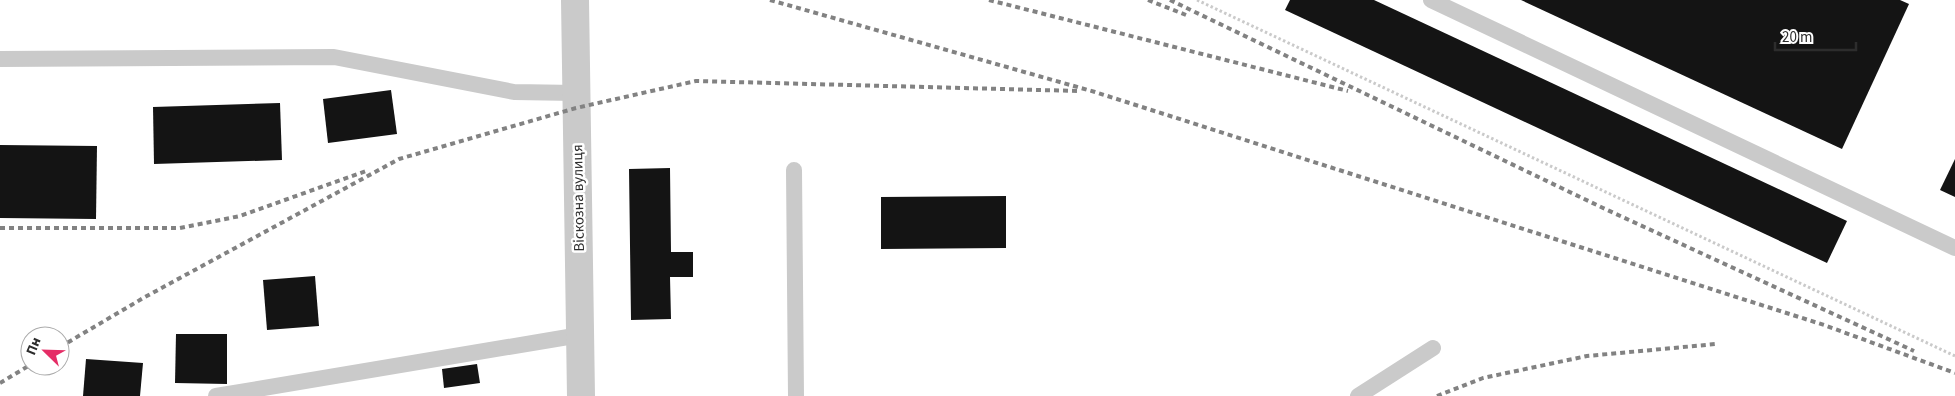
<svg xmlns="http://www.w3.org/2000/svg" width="1955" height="396" font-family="'Source Sans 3',sans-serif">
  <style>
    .building { fill: #141414 }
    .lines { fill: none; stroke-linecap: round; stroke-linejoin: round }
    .path { stroke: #cacaca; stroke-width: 3; stroke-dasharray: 2.5 2.5; stroke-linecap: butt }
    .service { stroke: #cacaca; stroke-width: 16 }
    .minor { stroke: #cacaca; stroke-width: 28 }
    .rail { stroke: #828282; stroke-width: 4; stroke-dasharray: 5 4; stroke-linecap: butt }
    .labels { text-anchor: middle; stroke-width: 5; stroke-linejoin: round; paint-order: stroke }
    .street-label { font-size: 15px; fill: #2d2d2d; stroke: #fff }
  </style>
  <rect width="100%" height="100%" fill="#fff"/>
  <!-- building -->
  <g class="building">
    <path d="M1290 0H1374L1847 221 1827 263 1285 10Z"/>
    <path d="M1521 0H1900L1909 4 1842 149Z"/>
    <path d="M391 90 397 134 328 143 323 99Z"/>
    <path d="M280 103 282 160 154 164 153 107Z"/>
    <path d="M0 145 97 146 96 219 0 218Z"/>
    <path d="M1955 159V197L1940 190Z"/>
    <path d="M670 168 671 252H693V277H670L671 319 631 320 629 169Z"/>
    <path d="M1006 196V248L881 249V197Z"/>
    <path d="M315 276 319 326 267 330 263 280Z"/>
    <path d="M176 334H227V384L175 383Z"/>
    <path d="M86 359 143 363 140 396H83Z"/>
    <path d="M477 364 480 383 444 388 442 369Z"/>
  </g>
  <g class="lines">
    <!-- path -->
    <path class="path" d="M1197 0 1955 356"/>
    <!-- service -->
    <g class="service">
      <path d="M1431 0 1955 248"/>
      <path d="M0 59 334 57 514 92 576 93"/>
      <path d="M794 170 796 396"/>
      <path d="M216 396 580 335"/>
      <path d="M1358 396 1433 348"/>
    </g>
    <!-- minor -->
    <path class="minor" d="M575 0 581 396"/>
    <!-- rail -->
    <g class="rail">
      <path d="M770 0 1095 92 1824 325 1955 373"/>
      <path d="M989 0 1348 91"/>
      <path d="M1148 0 1186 15"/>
      <path d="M1170 0 1603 208 1914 351"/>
      <path d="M0 228H180L240 216 366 171"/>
      <path d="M60 347 145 297 399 159 576 108 696 81 1078 91"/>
      <path d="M0 383 30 365"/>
      <path d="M1437 396 1483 378 1587 356 1716 344"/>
    </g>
  </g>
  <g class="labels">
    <!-- street labels -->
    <g class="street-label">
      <text transform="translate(578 198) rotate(-91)" y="5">Віскозна вулиця</text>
    </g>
  </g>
  <!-- north arrow -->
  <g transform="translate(45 351) rotate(293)"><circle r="24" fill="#ffffff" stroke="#ababab"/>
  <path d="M0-4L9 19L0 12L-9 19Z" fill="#e52d66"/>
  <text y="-8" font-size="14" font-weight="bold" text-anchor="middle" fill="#2d2d2d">Пн</text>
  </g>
  <!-- scale -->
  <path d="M1775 42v8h81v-8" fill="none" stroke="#2d2d2d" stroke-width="2.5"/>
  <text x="1782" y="42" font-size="15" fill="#2d2d2d" stroke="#ffffff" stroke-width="4" paint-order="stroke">20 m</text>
</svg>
